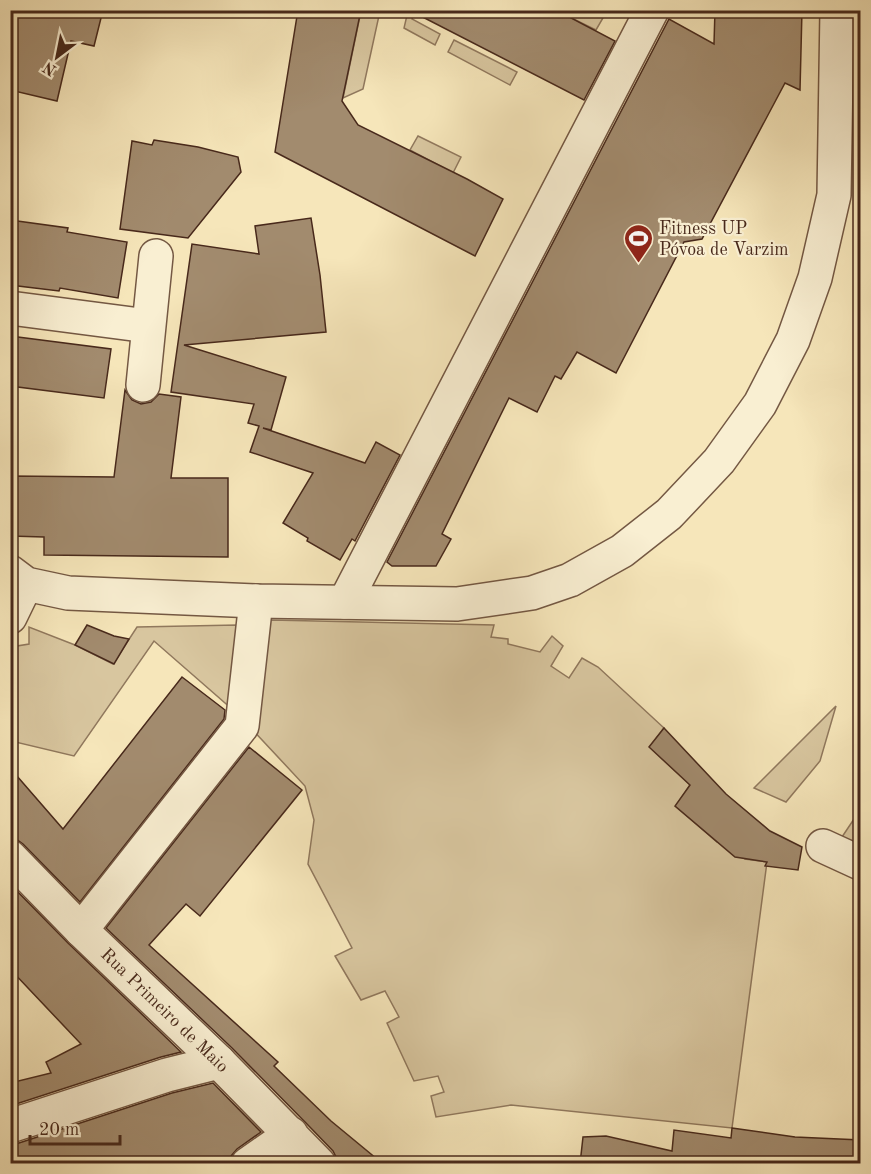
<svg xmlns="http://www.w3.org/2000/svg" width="871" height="1174" font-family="'Old Standard TT',serif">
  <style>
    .green { fill: #d8c69f; stroke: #90785d; stroke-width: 1.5 }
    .building { fill: #a28b6e; stroke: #48291b; stroke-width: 1.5 }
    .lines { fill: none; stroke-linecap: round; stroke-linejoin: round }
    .minor-casing { stroke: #745843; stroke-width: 36 }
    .minor { stroke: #f9efd2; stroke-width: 33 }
    .labels { text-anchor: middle; stroke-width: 4.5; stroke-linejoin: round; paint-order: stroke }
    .poi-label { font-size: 18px; fill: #48291b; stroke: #f9efd2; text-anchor: start }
    .street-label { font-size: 18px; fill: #48291b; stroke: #f9efd2 }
  </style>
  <rect width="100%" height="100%" fill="#f6e6ba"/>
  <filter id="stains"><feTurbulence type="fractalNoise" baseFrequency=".00333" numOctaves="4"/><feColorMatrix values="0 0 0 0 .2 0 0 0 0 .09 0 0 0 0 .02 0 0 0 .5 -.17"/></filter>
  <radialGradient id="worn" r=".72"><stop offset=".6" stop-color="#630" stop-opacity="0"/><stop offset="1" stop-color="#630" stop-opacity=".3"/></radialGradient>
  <!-- green -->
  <g class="green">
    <path d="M361 11H380L363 89 343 98Z"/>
    <path d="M408 11H416L412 19 440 34 435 45 404 28Z"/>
    <path d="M557 11H607L596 30Z"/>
    <path d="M454 40 517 72 510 85 448 52Z"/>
    <path d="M418 136 461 157 453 173 410 150Z"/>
    <path d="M271 620 494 625 491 637 508 639V644L540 652 552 636 563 646 551 666 569 678 582 658 598 667 664 728 650 747 690 785 676 806 717 842 747 849 745 859 767 862 732 1128 511 1105 436 1117 431 1096 444 1092 438 1076 414 1081 387 1023 399 1017 385 991 361 1000 335 956 352 948 308 864 314 820 305 786 250 727 261 624Z"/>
    <path d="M237 625 240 716 154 641 74 756 11 741V647L29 644V627L75 645 113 664 137 627Z"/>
    <path d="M836 706 820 761 786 802 754 788Z"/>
    <path d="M860 810V844L842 837Z"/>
  </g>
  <!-- building -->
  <g class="building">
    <path d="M14 10H103L94 46 71 41 57 101 10 90V28Z"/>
    <path d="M298 10H361L342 101 358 125 467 179 503 199 475 256 275 152Z"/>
    <path d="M409 10H556L615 41 584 100Z"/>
    <path d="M715 10H802L800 90 785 83 702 239 684 242 616 373 577 352 561 379 555 376 537 412 509 398 442 534 451 539 436 566H392L387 562 669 19 714 44Z"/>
    <path d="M154 140 198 147 238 157 241 172 188 238 120 229 132 141 152 145Z"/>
    <path d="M311 218 320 275 326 332 184 345 286 377 271 430 263 428 365 463 376 442 400 455 355 541 352 539 340 560 307 541 308 538 283 523 313 473 250 452 259 426 248 423 254 404 171 392 192 244 259 254 255 226Z"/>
    <path d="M10 220 68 228 67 232 127 242 118 298 60 288 59 291 10 285Z"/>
    <path d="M10 336 111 349 104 398 10 386Z"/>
    <path d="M125 390 132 400 141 404 151 402 159 394 181 397 171 478H228V557L44 555V537L10 536V476L114 477Z"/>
    <path d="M87 625 114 636 129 639 114 664 75 645Z"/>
    <path d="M182 677 225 710 224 719 80 902 23 844 16 839H10V768L63 829Z"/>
    <path d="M664 728 726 794 770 831 802 847 798 870 765 866 767 862 735 857 675 806 690 785 649 747Z"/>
    <path d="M249 747 302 790 200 916 186 904 149 945 278 1062 274 1066 331 1121 383 1164H337V1159L333 1151 306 1123 232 1048 106 928Z"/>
    <path d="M10 884 68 943 181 1052 161 1057 10 1106V1083L51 1073 46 1062 81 1044 10 969Z"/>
    <path d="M213 1083 261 1132 237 1149 231 1156 230 1164H10V1144H16L172 1093Z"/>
    <path d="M732 1128 795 1137 861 1140V1164H580L583 1137 606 1136 672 1151 674 1130 731 1138Z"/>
  </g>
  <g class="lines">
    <defs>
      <g id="minor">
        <path d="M10 308 148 326"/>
        <path d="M143 385 156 256"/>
        <path d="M10 572 26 584 68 593 256 601 457 604 532 593 570 580 622 551 669 514 719 461 760 404 793 340 815 278 834 195 837 10"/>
        <path d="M345 602 652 10"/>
        <path d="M10 617 26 584"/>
        <path d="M823 846 860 863"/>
        <path d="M10 857 81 930 219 1062 319 1164"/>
        <path d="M81 930 242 726 256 601"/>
        <path d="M10 1126 167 1075 219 1062"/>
        <path d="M248 1164 291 1134"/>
      </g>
    </defs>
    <!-- minor casing -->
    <use href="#minor" class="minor-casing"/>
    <!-- minor -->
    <use href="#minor" class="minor"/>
  </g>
  <!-- icons -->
  <defs>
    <symbol id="stadium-pin" viewBox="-11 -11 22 30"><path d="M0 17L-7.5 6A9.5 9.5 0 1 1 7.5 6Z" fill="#8f2418" stroke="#f9efd2"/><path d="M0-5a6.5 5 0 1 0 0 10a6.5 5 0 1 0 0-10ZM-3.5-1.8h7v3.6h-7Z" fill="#fff"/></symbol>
  </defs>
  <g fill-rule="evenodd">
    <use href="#stadium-pin" x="622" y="222" width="33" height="45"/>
  </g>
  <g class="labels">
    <!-- poi labels -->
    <g class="poi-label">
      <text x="659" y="234">Fitness UP<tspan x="659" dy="21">Póvoa de Varzim</tspan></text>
    </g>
    <!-- street labels -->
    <g class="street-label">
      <text transform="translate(165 1010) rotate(44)" y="6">Rua Primeiro de Maio</text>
    </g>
  </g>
  <!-- margin -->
  <rect width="871" height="1174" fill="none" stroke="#f6e6ba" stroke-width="36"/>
  <rect x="12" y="12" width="847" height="1150" fill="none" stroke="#48291b" stroke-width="3"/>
  <rect x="18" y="18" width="835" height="1138" fill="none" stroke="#48291b" stroke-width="1.5"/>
  <!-- north arrow -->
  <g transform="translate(57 57) rotate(212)" stroke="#f9efd2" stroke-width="4.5" paint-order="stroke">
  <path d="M0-4.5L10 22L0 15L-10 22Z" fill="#48291b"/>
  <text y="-9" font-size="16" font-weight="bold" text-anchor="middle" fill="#48291b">N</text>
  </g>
  <!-- scale -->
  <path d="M30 1135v9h90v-9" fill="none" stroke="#48291b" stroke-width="3"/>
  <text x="39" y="1135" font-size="18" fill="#48291b" stroke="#f9efd2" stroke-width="4.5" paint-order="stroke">20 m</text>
  <rect width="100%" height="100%" filter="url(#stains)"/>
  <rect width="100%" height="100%" fill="url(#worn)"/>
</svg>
